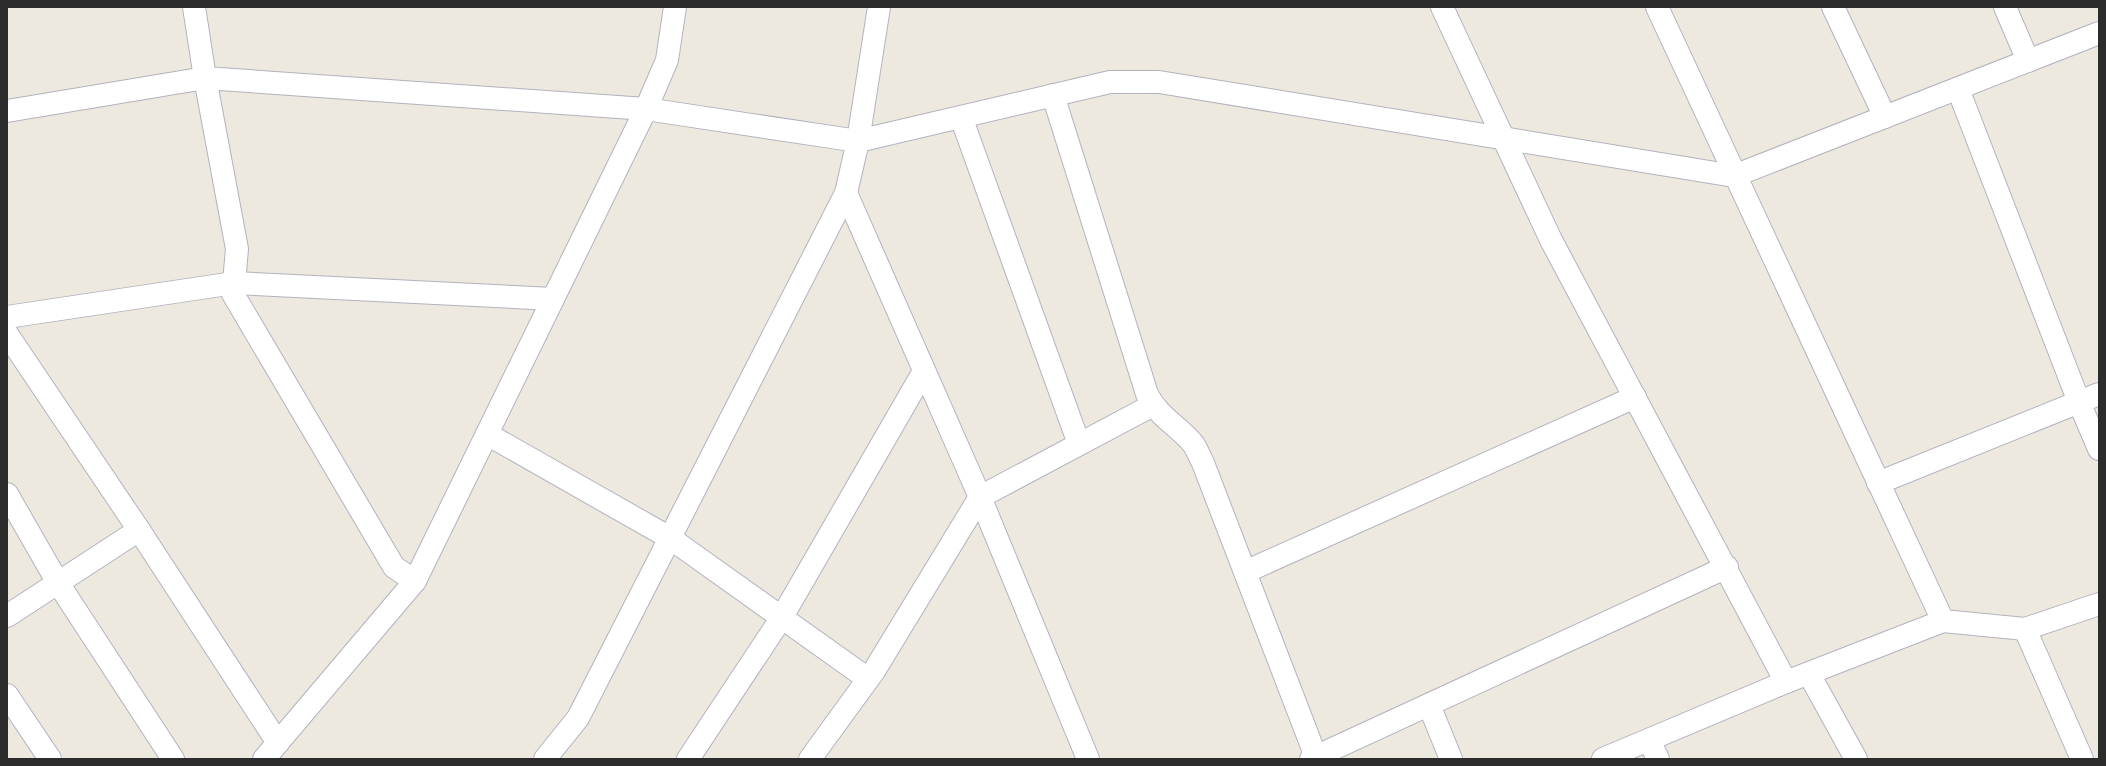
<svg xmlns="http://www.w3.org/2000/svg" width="2106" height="766" font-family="'Space Grotesk',sans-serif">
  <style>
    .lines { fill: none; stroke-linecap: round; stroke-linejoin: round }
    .minor-casing { stroke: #b2b2c0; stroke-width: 24 }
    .minor { stroke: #fff; stroke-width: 22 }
  </style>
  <rect width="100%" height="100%" fill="#eee9de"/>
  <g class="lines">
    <defs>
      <g id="minor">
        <path d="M675 7 667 60 646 109 858 141 1110 82H1159L1734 176 2099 33"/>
        <path d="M1442 7 1551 240 1786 682"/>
        <path d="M1657 7 1943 621 2025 629 2099 604"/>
        <path d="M1833 7 1885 117"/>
        <path d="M2005 7 2028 61"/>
        <path d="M1958 89 2079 402 2099 449"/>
        <path d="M1053 95 1147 394C1159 418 1179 426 1194 445 1197 450 1200 457 1203 463L1316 757"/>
        <path d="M7 111 205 78 646 109 415 581 394 567 233 294 237 249 205 78 194 7"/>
        <path d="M961 117 1079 444"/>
        <path d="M846 193 980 497 1088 759"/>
        <path d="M7 317 234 283 553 299"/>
        <path d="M7 334 139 530 7 616"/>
        <path d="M487 434 670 538 868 679"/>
        <path d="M1878 483 2099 394"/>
        <path d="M7 494 58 583 173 759"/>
        <path d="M139 530 278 743"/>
        <path d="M1245 572 1635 397"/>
        <path d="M2025 629 2082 759"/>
        <path d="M1809 674 1856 759"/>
        <path d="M7 695 50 759"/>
        <path d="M1429 705 1451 759"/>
        <path d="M1649 740 1658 759"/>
        <path d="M264 759 415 581"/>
        <path d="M545 759 578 718 846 193 858 141 879 7"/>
        <path d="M688 759 782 617 924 371"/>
        <path d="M810 759 874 671 980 497 1153 405"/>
        <path d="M1311 759 1727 567"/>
        <path d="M1603 759 1786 682 1943 621"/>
      </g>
    </defs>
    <!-- minor casing -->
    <use href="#minor" class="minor-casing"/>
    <!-- minor -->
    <use href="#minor" class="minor"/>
  </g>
  <!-- border -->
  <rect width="2106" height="766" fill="none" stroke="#2c2c2c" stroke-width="16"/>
</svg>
